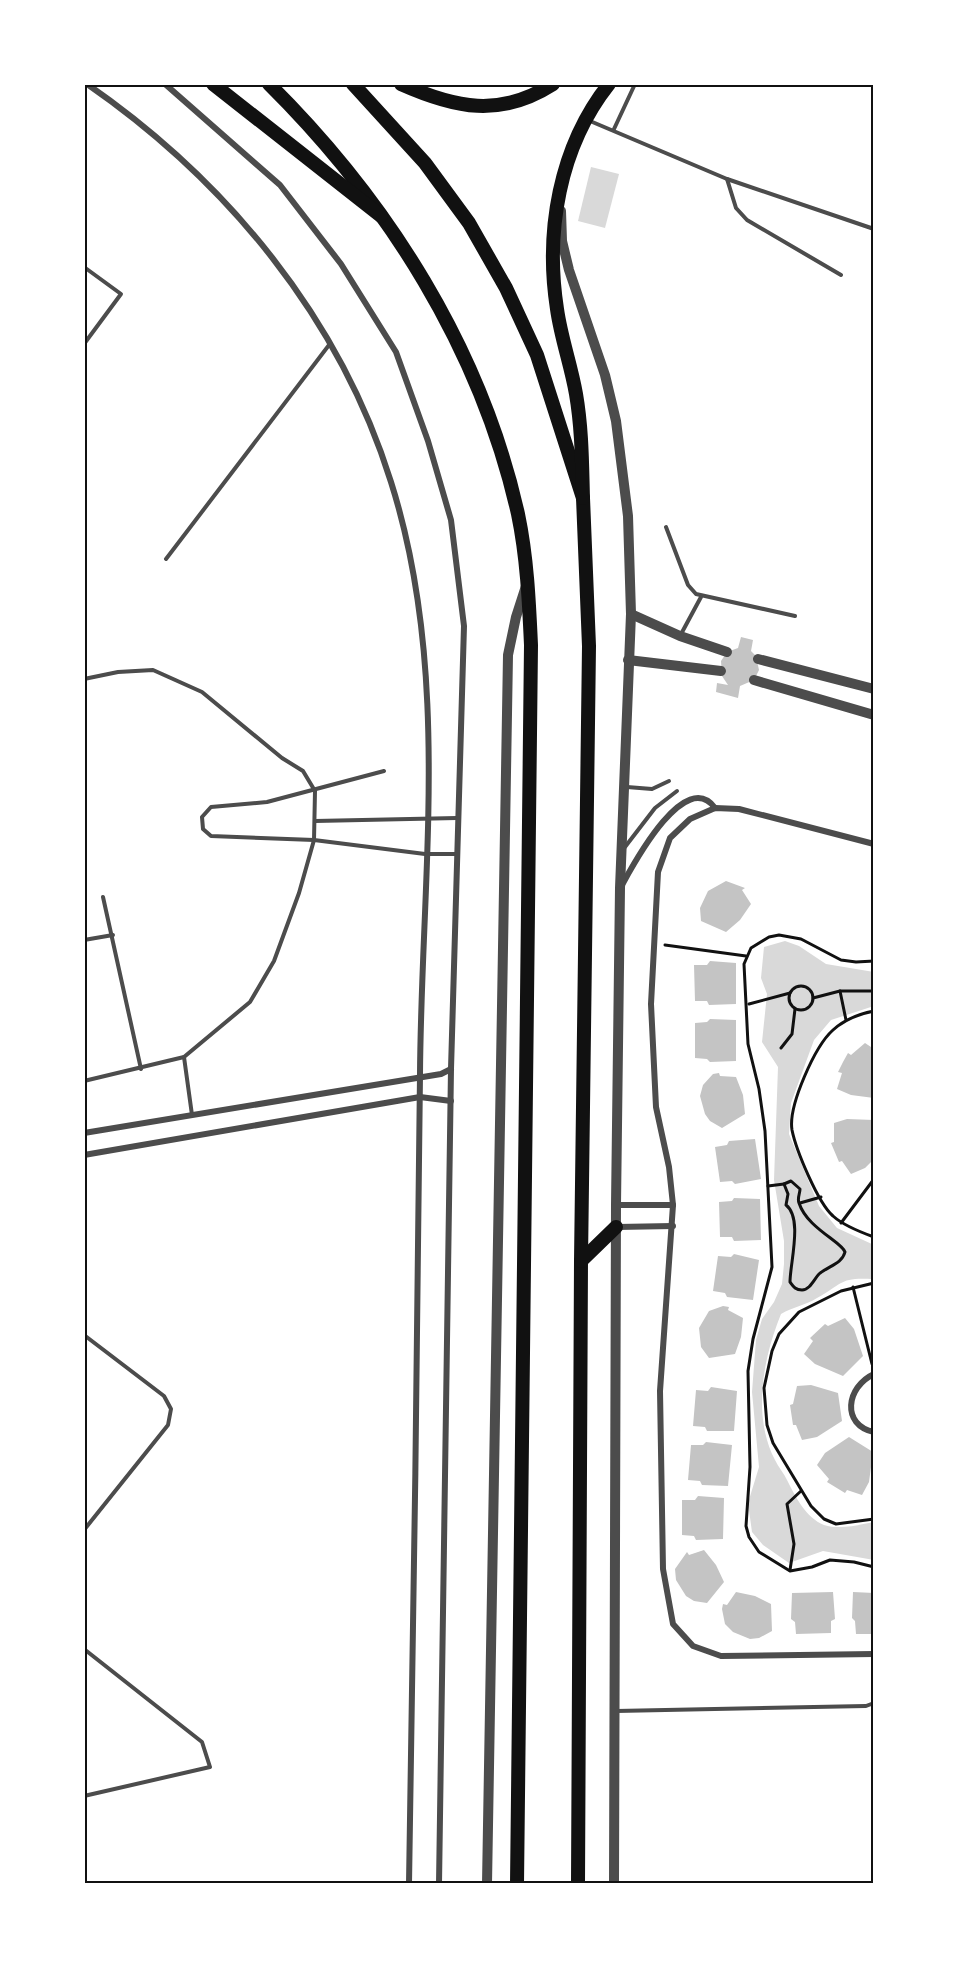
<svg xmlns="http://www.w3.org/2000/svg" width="958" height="1968" font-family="Poppins,sans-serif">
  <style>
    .water { fill: #d9d9d9 }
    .building { fill: #c4c4c4 }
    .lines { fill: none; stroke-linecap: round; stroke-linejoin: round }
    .path { stroke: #111; stroke-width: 3 }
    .service { stroke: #4c4c4c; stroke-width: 4 }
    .minor { stroke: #4c4c4c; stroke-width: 6 }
    .tertiary { stroke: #4c4c4c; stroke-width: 10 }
    .primary { stroke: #111; stroke-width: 14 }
    .trunk { stroke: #111; stroke-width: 14 }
    .neatline { fill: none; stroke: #111; stroke-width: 2 }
  </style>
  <rect width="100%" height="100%" fill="#fff"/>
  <!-- water -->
  <g class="water">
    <path d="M591 167 619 174 605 228 578 221Z"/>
    <path d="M785 941 799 946 826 964 874 972V1006L831 1020 814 1040 791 1103 789 1134 819 1206 837 1228 874 1245V1279C839 1277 844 1283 817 1298 806 1305 793 1307 781 1314 763 1358 752 1416 775 1460 778 1467 784 1473 787 1480 795 1496 806 1518 824 1525 840 1530 858 1525 874 1522V1560L823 1551 789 1563 763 1545 752 1532 748 1503 759 1467 752 1392 756 1340 762 1319 774 1302 782 1284 784 1264V1241L774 1180 778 1067 762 1042 767 994 761 978 764 947Z"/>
  </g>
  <!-- building -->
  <g class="building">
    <path d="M741 637 753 640 751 651 756 656 759 670 754 680 740 686 738 698 716 692 717 683 728 685 722 676 721 661 727 652 738 648Z"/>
    <path d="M726 881 745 888 742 890 751 904 740 920 726 932 701 921 700 908 708 891Z"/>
    <path d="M710 961 736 963V1004L709 1005 707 1001H695L694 965H707Z"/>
    <path d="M710 1019 736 1020V1061L710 1062 707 1059 695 1058V1023L707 1022Z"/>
    <path d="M865 1043 874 1049V1098L851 1095 837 1089 842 1073 838 1072 843 1062 848 1053 851 1055Z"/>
    <path d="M719 1073 720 1076 736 1077 743 1095 745 1114 722 1128 710 1121 705 1114 700 1096 703 1085 713 1074Z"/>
    <path d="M847 1119 874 1120V1159L865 1168 851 1174 842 1161 839 1162 831 1143 834 1142V1123Z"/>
    <path d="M755 1139 761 1179 735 1184 732 1181 720 1182 715 1147 727 1145 729 1141Z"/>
    <path d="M734 1198 760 1199 761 1240 734 1241 732 1237H720L719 1202 732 1201Z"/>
    <path d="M734 1254 759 1260 753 1300 727 1297 725 1293 713 1291 718 1256 731 1257Z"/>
    <path d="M723 1306 729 1307 728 1310 743 1318 741 1337 735 1354 709 1358 701 1347 699 1328 709 1311Z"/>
    <path d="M845 1318 854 1329 863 1356 843 1376 815 1364 804 1354 813 1341 810 1338 825 1324 828 1326Z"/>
    <path d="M811 1385 838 1393 842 1421 817 1437 802 1440 796 1425H793L790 1405 793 1404 797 1386Z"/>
    <path d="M711 1387 737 1391 734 1431H707L705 1427 693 1426 696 1390 708 1391Z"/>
    <path d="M849 1437 873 1452 869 1482 862 1495 847 1490 845 1493 827 1482 829 1479 817 1465 825 1453Z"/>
    <path d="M706 1442 732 1445 728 1486 702 1485 700 1481 688 1480 691 1445H703Z"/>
    <path d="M698 1496 724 1498 723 1539 696 1540 694 1536 682 1535V1500H695Z"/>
    <path d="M704 1550 716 1565 724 1582 707 1603 694 1601 686 1596 676 1580 675 1569 687 1552 689 1555Z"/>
    <path d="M736 1592 755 1596 771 1604 772 1631 759 1638 750 1639 733 1632 725 1624 722 1609 723 1604 727 1605Z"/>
    <path d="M833 1592 835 1619 831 1621V1633L796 1634 795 1622 791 1619 792 1593Z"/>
    <path d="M853 1592 874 1593V1634H856L855 1621 852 1618Z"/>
  </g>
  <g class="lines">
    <!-- path -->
    <g class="path">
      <path d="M665 945 746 956"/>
      <path d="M874 961 856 962 841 960 801 939 779 935 769 937 751 948 744 964 748 1044 759 1089 765 1131 772 1267 753 1339 748 1371 750 1467 746 1526 749 1537 759 1552 790 1571 812 1567 830 1560 854 1562 874 1567"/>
      <circle cx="801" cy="998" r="12"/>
      <path d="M840 991 846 1020"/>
      <path d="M813 998 840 991H874"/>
      <path d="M749 1004 790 993"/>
      <path d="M874 1011C859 1014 845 1019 833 1030 815 1046 788 1106 792 1130 796 1150 818 1203 833 1216 844 1226 860 1232 874 1237"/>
      <path d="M781 1048 792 1034 795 1009"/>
      <path d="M791 1181 800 1189C800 1194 797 1198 799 1203 807 1228 842 1242 845 1252 842 1264 828 1266 819 1274 814 1279 810 1290 802 1290 795 1290 793 1286 790 1282 790 1263 803 1218 786 1205L788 1194 784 1184Z"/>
      <path d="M768 1186 784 1184"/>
      <path d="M800 1203 821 1197"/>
      <path d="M841 1223 874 1179"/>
      <path d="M874 1283 841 1291 799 1312 779 1334 772 1351 764 1388 767 1425 773 1443 811 1506 824 1519 836 1524 874 1519"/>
      <path d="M853 1287 872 1364"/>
      <path d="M790 1570 794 1544 787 1504 801 1491"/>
    </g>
    <!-- service -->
    <g class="service">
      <path d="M590 121 727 179 874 229"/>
      <path d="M614 129 635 84"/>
      <path d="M727 179 736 208 747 220 841 275"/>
      <path d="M84 267 121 294 84 344"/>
      <path d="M666 527 688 585 696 594 795 616"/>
      <path d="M166 559 329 345"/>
      <path d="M680 636 701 597"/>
      <path d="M84 679 118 672 153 670 202 692 282 758 303 771 315 791 314 840 299 893 274 961 250 1002 184 1057 84 1081"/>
      <path d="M384 771 267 802 211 807 202 817 203 829 211 836 314 840 425 854H455"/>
      <path d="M627 787 652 789 669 781"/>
      <path d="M315 821 457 818"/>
      <path d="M625 847 655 808 677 791"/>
      <path d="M103 897 141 1069"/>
      <path d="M84 940 113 935"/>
      <path d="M184 1057 192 1115"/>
      <path d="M84 1335 164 1396 171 1409 168 1425 84 1530"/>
      <path d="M84 1649 202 1742 210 1767 84 1796"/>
      <path d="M616 1711 866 1706 874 1703"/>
    </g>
    <!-- minor -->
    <g class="minor">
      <path d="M87 84C227 181 340 318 391 482 452 674 421 878 420 1075 418 1345 413 1614 409 1884"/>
      <path d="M165 84 280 185 341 264 396 352 428 441 451 520 464 626 451 1069 439 1884"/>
      <path d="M874 844 739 809 715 808 690 819 670 838 658 872 651 1004 656 1107 669 1167 673 1205 660 1391 663 1569 673 1624 693 1646 721 1656 874 1654"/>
      <path d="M622 885C633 865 685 767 715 808"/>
      <path d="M84 1133 441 1074 451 1069"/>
      <path d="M84 1155 420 1097 451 1101"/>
      <path d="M616 1205H673"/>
      <path d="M617 1227 673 1226"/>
      <path d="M874 1374C846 1387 841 1425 874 1432"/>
    </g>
    <!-- tertiary -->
    <g class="tertiary">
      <path d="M561 211 562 241 569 270 605 375 616 421 628 516 631 614 620 888 616 1205 614 1884"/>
      <path d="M631 614 680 636 727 652"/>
      <path d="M758 659 874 689"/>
      <path d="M628 660 721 671"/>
      <path d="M754 680 874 715"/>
      <path d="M487 1884 508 655 516 617 527 583"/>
    </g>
    <!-- primary -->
    <g class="primary">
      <path d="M269 84C388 202 481 349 518 514 527 557 529 601 531 645L517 1884"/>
      <path d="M353 84 425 163 469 223 506 288 537 355 583 498 589 646 581 1261 578 1884"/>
      <path d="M581 1261 616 1227"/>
    </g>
    <!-- trunk -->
    <g class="trunk">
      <path d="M213 84 381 216"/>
      <path d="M401 84C455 108 500 118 553 84"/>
      <path d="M583 498C582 463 582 429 576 394 571 365 561 338 557 309 545 232 559 147 609 84"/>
    </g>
  </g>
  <!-- border -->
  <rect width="958" height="1968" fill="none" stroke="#ffffff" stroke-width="171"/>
  <rect x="86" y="86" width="786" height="1796" class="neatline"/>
</svg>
